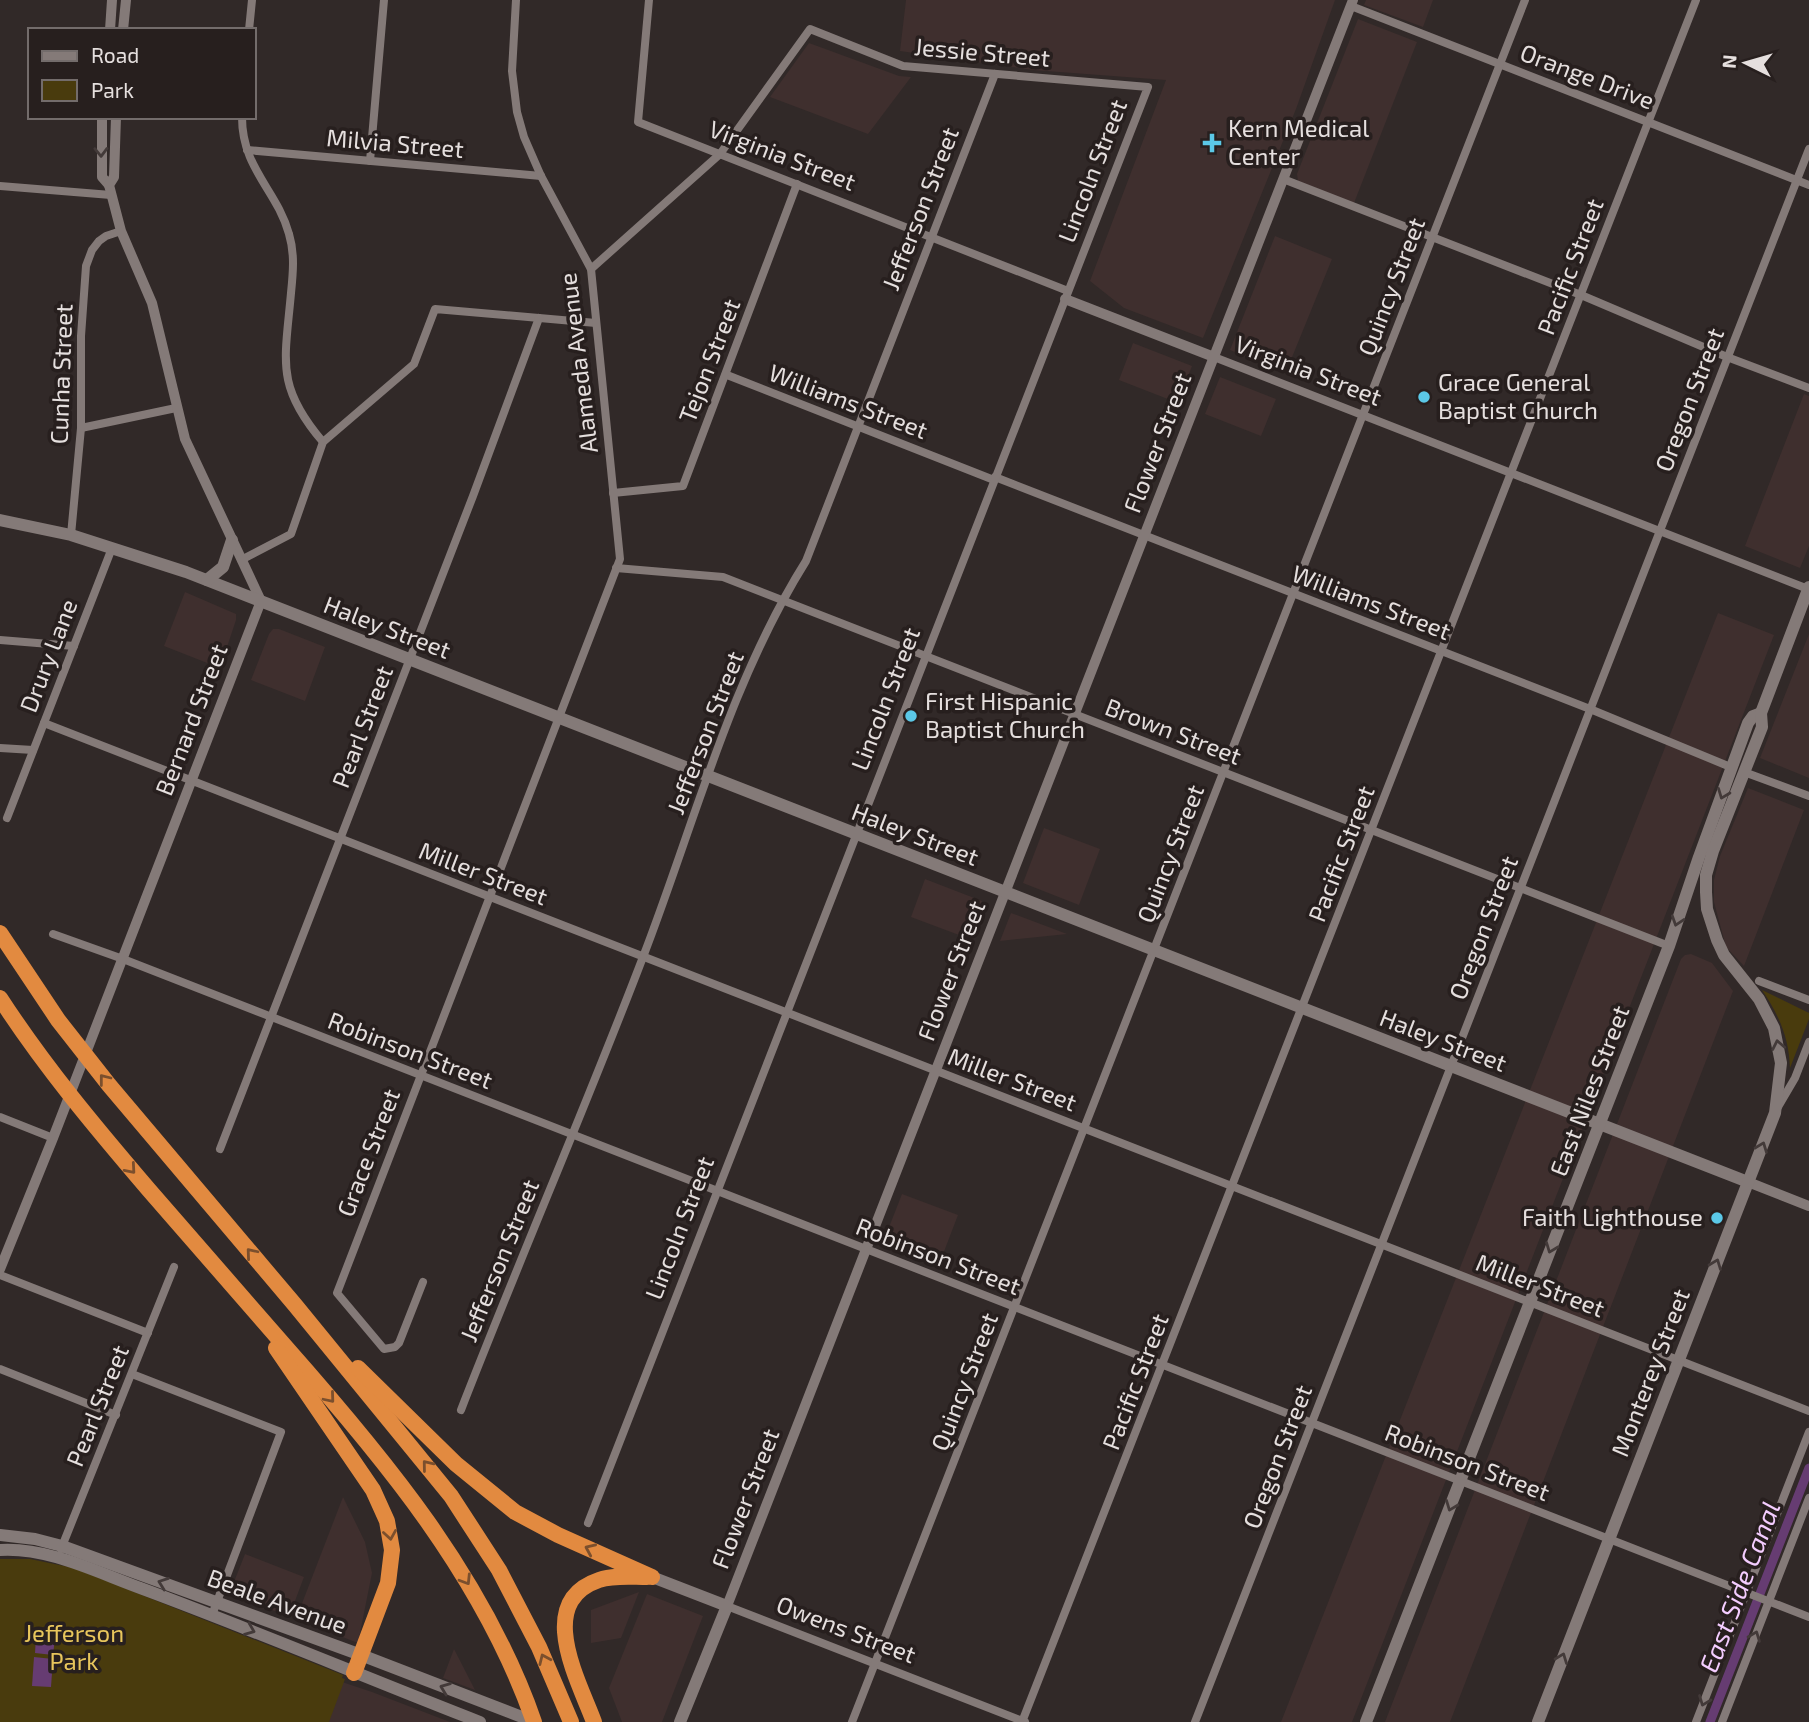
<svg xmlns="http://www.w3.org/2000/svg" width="1809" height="1722" font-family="'Exo 2',sans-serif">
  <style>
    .built { fill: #3f2f2e }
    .green { fill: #493b0d }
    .water { fill: #663c72 }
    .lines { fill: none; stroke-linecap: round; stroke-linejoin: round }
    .canal { stroke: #663c72; stroke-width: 9 }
    .minor { stroke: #847a78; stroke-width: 8 }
    .tertiary { stroke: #847a78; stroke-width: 10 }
    .secondary { stroke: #847a78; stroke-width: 12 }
    .motorway { stroke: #e28a40; stroke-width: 16 }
    .oneway { stroke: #433a39 }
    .oneway2 { stroke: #7b4f2d }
    .poi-dot { fill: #5bc8e7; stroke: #271f1e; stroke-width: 2.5 }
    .labels { text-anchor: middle; stroke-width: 7; stroke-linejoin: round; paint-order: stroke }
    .street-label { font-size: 24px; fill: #e5dfde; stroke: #271f1e }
    .poi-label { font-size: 24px; fill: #e5dfde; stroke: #271f1e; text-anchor: start }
    .park-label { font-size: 24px; fill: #e8c65c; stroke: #271f1e }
    .water-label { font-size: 26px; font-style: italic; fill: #f4cdff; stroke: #271f1e }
  </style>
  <rect width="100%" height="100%" fill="#312928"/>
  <!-- built -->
  <g class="built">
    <path d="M906 0H1335L1296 109 1203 338 1124 308 1090 281 1166 80 1033 70 900 51Z"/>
    <path d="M1366 0H1433L1423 27 1364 5Z"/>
    <path d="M1358 19 1417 42 1354 203 1298 181 1297 174Z"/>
    <path d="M809 43 899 76 911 77 868 134 770 97Z"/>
    <path d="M1275 236 1332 259 1286 372 1230 350Z"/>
    <path d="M1133 343 1192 366 1178 403 1119 380Z"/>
    <path d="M1220 377 1276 399 1261 436 1205 414Z"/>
    <path d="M1804 394 1809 396V546L1800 568 1745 546Z"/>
    <path d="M185 592 236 614V620L220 668 164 646Z"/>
    <path d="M1718 613 1774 635 1352 1722H1281Z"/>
    <path d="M273 629H279L325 647 305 701 251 680 269 634Z"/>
    <path d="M1809 634V778L1760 758Z"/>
    <path d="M1748 788 1804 810 1744 966 1726 947 1714 902V880L1720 856Z"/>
    <path d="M1044 828 1100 849 1079 905 1023 883Z"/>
    <path d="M925 879 982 901 967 938 911 917Z"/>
    <path d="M1011 913 1030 920 1067 934 1000 941Z"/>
    <path d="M1691 954 1712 963 1733 991 1450 1722H1385L1681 959 1685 955Z"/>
    <path d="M902 1194 958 1215 940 1262 884 1240Z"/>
    <path d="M343 1497 365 1542 372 1573 358 1643 296 1619Z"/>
    <path d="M245 1554 304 1577 289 1617 230 1592Z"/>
    <path d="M639 1592 621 1638 591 1643V1610Z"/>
    <path d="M647 1594 703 1616 662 1722H622L609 1688Z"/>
    <path d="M454 1649 475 1690 443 1678Z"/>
    <path d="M342 1682 372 1692 450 1722H326Z"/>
  </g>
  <!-- green -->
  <g class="green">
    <path d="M1762 990 1809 1013V1019L1790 1068C1789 1038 1779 1015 1762 990Z"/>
    <path d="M0 1559H30L74 1568 343 1675 342 1678 345 1679 329 1722H0Z"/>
  </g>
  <!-- water -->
  <g class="water">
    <path d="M36 1636 55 1638 53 1655 35 1653Z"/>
    <path d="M34 1657 53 1659 51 1687 32 1686Z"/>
  </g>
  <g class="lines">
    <!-- canal -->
    <path class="canal" d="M1710 1722 1809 1468"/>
    <!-- minor -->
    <g class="minor">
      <path d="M649 0 638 122 1068 291"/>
      <path d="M1351 6 1809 185"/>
      <path d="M249 30 252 0"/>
      <path d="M242 117C242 169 277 190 289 234 295 254 293 273 291 293 285 361 275 386 323 442"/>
      <path d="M247 150 541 176"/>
      <path d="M370 161 384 0"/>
      <path d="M1283 179 1581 295 1727 357 1809 388"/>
      <path d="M0 186 111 195"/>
      <path d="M1214 357 1808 589"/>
      <path d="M727 375 994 480"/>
      <path d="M81 428 176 408"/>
      <path d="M995 477 1590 709 1733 768"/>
      <path d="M613 493 683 486 797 184"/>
      <path d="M71 535 81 428V336L86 266 92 250 99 241 106 236 121 231"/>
      <path d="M241 560 291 534 323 442 414 364 435 309 596 323"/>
      <path d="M616 568 723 577 1669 946"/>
      <path d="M0 640 74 646"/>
      <path d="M44 723 1809 1411"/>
      <path d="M0 748 33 750"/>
      <path d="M1744 772 1809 796"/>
      <path d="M7 818 112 548"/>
      <path d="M53 934 123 959 1809 1617"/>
      <path d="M1759 981 1809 1000"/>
      <path d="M1778 1107 1795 1078 1809 1042"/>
      <path d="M0 1117 53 1138"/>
      <path d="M220 1149 473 496 539 318"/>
      <path d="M0 1275 148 1333"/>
      <path d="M423 1282 399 1343 395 1347 384 1349 337 1293 620 559 591 269 541 176 524 137 517 112 512 71 516 0"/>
      <path d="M0 1369 116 1415"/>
      <path d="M132 1374 281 1432 212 1615"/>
      <path d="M461 1410C520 1258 585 1109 643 957 694 825 730 682 806 561L995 74"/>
      <path d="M588 1523 1148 87 903 66 810 29 720 154 591 269"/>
      <path d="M61 1549 174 1267"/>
      <path d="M727 1606 1025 1722"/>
      <path d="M852 1722 1525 0"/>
      <path d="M1022 1722 1696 0"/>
      <path d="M1195 1722 1809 149"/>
      <path d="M1696 1722 1809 1432"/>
      <path d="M1722 1722 1809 1498"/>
    </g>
    <!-- tertiary -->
    <g class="tertiary">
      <path d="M110 30 112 0"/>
      <path d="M123 30 126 0"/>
      <path d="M102 117V177L109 185"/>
      <path d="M1065 299 1214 357"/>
      <path d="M1748 1182 1809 1206"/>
      <path d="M0 1269 53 1138 261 601 185 439 152 303 121 231 109 185 114 177 116 117"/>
      <path d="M727 1606 1353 0"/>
    </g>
    <!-- secondary -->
    <g class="secondary">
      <path d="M0 520 71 535 186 572 1748 1182"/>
      <path d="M207 580 223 567 232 540"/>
      <path d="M0 1535 35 1539 62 1546 361 1655 535 1722"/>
      <path d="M0 1550C49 1547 98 1573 143 1589 256 1631 367 1678 480 1722"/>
      <path d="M652 1577 727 1606 680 1722"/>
      <path d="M1366 1722 1669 946 1699 857 1748 723 1753 716 1761 713"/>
      <path d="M1538 1722 1775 1113 1781 1063 1774 1028 1759 999 1724 955 1717 940 1707 909 1706 892V875L1713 851 1762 727 1761 713 1809 587"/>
    </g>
    <!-- motorway -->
    <g class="motorway">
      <path d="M0 933 58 1020 109 1085 295 1305 451 1496 499 1570 539 1647 571 1722"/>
      <path d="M0 998C44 1066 96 1128 149 1190 194 1242 239 1294 284 1345 384 1458 484 1578 534 1722"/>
      <path d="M276 1348 373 1490 387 1521 392 1550 388 1583 354 1673"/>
      <path d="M358 1368 456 1464 515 1512 558 1535 652 1577"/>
      <path d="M594 1722C579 1681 534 1602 599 1580 614 1575 631 1577 647 1577"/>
    </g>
  </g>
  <!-- one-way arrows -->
  <defs><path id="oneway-chevron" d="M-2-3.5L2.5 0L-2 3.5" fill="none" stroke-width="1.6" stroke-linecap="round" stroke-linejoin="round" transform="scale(1.75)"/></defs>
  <g class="oneway">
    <use href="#oneway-chevron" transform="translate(101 152) rotate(89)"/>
    <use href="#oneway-chevron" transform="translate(1723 794) rotate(111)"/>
    <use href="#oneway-chevron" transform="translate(1677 921) rotate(108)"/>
    <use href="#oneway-chevron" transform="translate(1778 1045) rotate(-101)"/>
    <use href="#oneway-chevron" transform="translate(1762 1147) rotate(-69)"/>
    <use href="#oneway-chevron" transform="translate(1551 1248) rotate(111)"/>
    <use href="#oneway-chevron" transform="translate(1716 1264) rotate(-69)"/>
    <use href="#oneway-chevron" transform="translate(1451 1506) rotate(111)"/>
    <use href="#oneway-chevron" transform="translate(163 1583) rotate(-160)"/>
    <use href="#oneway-chevron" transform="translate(250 1630) rotate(22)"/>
    <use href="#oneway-chevron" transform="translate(1755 1636) rotate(-69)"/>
    <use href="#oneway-chevron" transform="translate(1562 1658) rotate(-69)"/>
    <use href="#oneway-chevron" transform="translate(445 1688) rotate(-159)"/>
    <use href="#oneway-chevron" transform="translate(1704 1701) rotate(111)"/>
  </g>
  <g class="oneway2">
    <use href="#oneway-chevron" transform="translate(104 1079) rotate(-128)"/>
    <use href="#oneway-chevron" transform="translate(131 1169) rotate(49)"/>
    <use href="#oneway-chevron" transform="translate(251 1253) rotate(-130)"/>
    <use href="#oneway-chevron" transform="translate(330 1398) rotate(50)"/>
    <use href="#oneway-chevron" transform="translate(427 1465) rotate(-129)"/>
    <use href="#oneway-chevron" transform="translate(390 1535) rotate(81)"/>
    <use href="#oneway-chevron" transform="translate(590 1549) rotate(-156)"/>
    <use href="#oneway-chevron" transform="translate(466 1580) rotate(58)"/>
    <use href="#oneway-chevron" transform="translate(544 1659) rotate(-114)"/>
  </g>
  <!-- markers -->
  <g class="poi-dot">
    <path d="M1208.5 132.5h7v7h7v7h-7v7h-7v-7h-7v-7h7z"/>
    <circle cx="1424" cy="397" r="7"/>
    <circle cx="911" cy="716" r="7"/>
    <circle cx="1717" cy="1218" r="7"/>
  </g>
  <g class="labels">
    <!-- street labels -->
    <g class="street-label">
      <text transform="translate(982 53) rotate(5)" y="8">Jessie Street</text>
      <text transform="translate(1587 77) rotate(21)" y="8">Orange Drive</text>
      <text transform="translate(395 144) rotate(5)" y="8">Milvia Street</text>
      <text transform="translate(782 156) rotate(21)" y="8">Virginia Street</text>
      <text transform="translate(1093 171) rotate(-69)" y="8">Lincoln Street</text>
      <text transform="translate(921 209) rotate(-69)" y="8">Jefferson Street</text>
      <text transform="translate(1571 267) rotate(-69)" y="8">Pacific Street</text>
      <text transform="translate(1392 287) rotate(-69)" y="8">Quincy Street</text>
      <text transform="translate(710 361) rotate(-69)" y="8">Tejon Street</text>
      <text transform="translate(579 363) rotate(-97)" y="8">Alameda Avenue</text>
      <text transform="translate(1308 371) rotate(21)" y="8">Virginia Street</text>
      <text transform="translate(62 374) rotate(-88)" y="8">Cunha Street</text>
      <text transform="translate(1690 400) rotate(-69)" y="8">Oregon Street</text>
      <text transform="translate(848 402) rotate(21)" y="8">Williams Street</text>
      <text transform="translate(1158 443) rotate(-69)" y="8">Flower Street</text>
      <text transform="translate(1371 603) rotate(21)" y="8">Williams Street</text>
      <text transform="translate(387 628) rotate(21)" y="8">Haley Street</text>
      <text transform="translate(49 656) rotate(-69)" y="8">Drury Lane</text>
      <text transform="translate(886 699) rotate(-69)" y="8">Lincoln Street</text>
      <text transform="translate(192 720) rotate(-69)" y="8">Bernard Street</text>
      <text transform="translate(363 727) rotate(-69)" y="8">Pearl Street</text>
      <text transform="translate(1173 732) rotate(21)" y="8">Brown Street</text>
      <text transform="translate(706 733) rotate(-69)" y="8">Jefferson Street</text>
      <text transform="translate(915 835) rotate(21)" y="8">Haley Street</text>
      <text transform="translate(1171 854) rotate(-69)" y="8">Quincy Street</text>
      <text transform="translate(1342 854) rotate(-69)" y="8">Pacific Street</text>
      <text transform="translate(483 874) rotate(21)" y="8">Miller Street</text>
      <text transform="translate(1484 928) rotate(-69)" y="8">Oregon Street</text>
      <text transform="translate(952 971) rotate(-69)" y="8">Flower Street</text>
      <text transform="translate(1443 1041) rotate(21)" y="8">Haley Street</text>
      <text transform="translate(410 1051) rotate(21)" y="8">Robinson Street</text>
      <text transform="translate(1012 1080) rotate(21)" y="8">Miller Street</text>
      <text transform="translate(1590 1091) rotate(-69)" y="8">East Niles Street</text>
      <text transform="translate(369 1153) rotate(-69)" y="8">Grace Street</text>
      <text transform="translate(680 1228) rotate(-69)" y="8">Lincoln Street</text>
      <text transform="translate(938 1257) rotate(21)" y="8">Robinson Street</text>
      <text transform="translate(500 1261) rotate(-68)" y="8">Jefferson Street</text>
      <text transform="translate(1540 1286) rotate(21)" y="8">Miller Street</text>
      <text transform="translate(1651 1373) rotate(-69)" y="8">Monterey Street</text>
      <text transform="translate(965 1382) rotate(-69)" y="8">Quincy Street</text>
      <text transform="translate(1136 1382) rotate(-69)" y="8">Pacific Street</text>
      <text transform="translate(98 1406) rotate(-68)" y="8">Pearl Street</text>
      <text transform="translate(1278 1457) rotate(-69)" y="8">Oregon Street</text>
      <text transform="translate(1467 1463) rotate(21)" y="8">Robinson Street</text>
      <text transform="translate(746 1499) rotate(-69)" y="8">Flower Street</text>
      <text transform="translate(277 1602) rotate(20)" y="8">Beale Avenue</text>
      <text transform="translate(846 1630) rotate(21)" y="8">Owens Street</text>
    </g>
    <!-- poi labels -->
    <g class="poi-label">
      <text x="1228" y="137">Kern Medical<tspan x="1228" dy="28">Center</tspan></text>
      <text x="1438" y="391">Grace General<tspan x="1438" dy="28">Baptist Church</tspan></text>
      <text x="925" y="710">First Hispanic<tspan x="925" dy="28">Baptist Church</tspan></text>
      <text x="1703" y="1226" text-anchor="end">Faith Lighthouse</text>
    </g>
    <!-- park labels -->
    <g class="park-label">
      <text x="74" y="1642">Jefferson<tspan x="74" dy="28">Park</tspan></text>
    </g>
    <!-- water labels -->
    <g class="water-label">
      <text transform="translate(1740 1587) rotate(-69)" y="9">East Side Canal</text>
    </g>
  </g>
  <!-- legend -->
  <rect x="28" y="28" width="228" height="91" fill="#271f1e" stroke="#736c6b" stroke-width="2"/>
  <rect x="42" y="51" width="35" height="10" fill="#847a78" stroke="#736c6b" stroke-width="2"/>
  <text x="91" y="63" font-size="21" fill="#e5dfde">Road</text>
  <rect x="42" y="80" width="35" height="21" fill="#493b0d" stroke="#736c6b" stroke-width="2"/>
  <text x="91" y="98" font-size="21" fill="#e5dfde">Park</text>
  <!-- north arrow -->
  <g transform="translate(1746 63) rotate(275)" stroke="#271f1e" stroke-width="5" paint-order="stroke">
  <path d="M0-5L12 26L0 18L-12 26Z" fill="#e5dfde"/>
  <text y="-10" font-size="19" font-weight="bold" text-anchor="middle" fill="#e5dfde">N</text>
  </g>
</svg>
